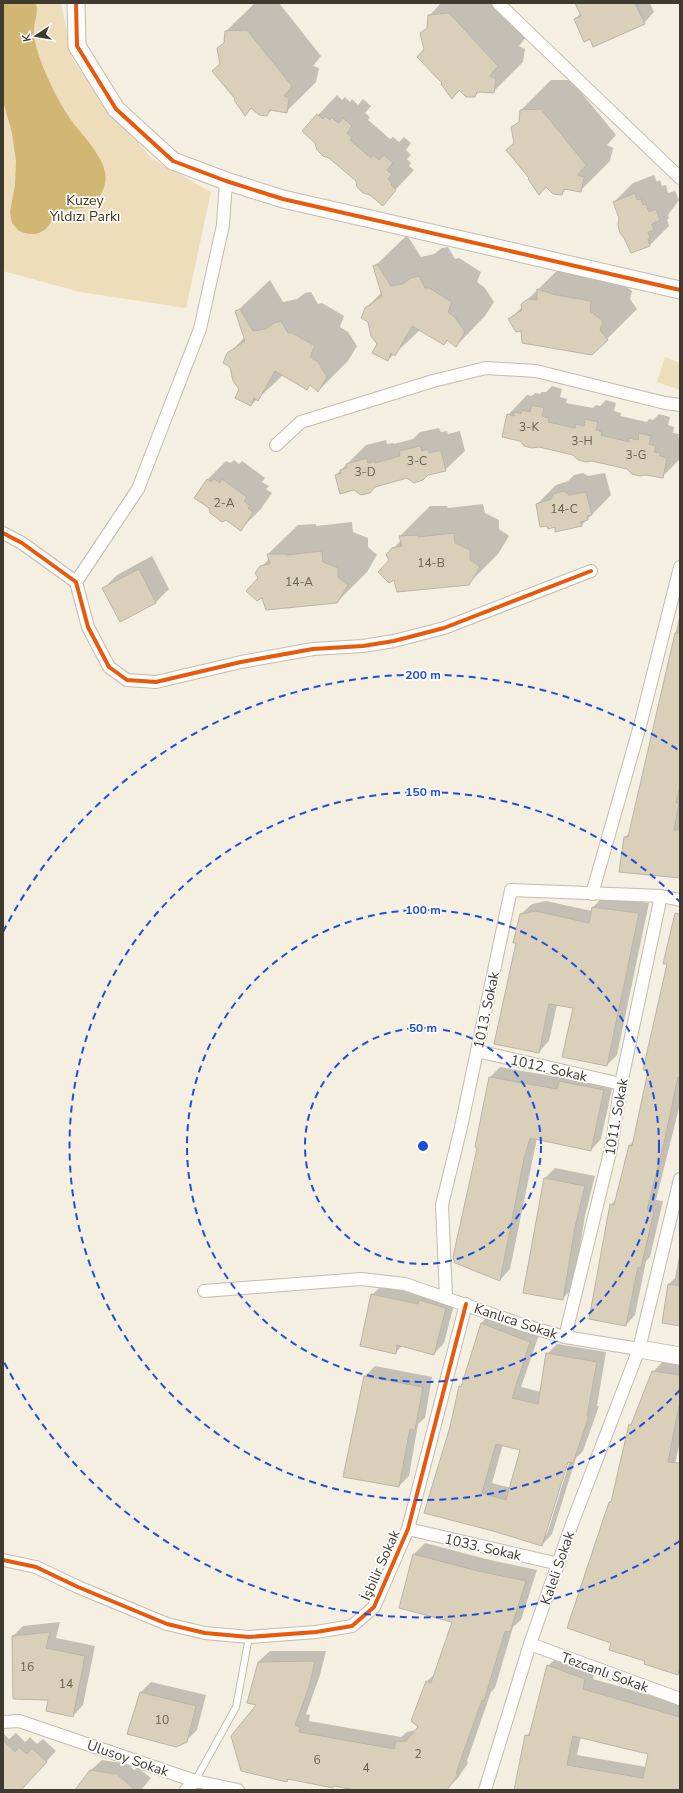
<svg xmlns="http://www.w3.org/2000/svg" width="683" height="1793" font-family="'Nunito Sans',sans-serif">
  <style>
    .green { fill: #eeddba }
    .water { fill: #d1b674 }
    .shadow { fill: #0003; fill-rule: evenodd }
    .building { fill: #dad0b9; stroke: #bab4a9; fill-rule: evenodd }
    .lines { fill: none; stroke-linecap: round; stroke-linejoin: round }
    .lane-casing { stroke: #c2bcb1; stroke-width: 8 }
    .street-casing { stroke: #c2bcb1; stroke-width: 14 }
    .secondary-casing { stroke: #c2bcb1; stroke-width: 19 }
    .lane { stroke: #fefdfb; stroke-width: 6 }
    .street { stroke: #fefdfb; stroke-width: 12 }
    .secondary { stroke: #fefdfb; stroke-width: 17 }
    .cycleway-casing { stroke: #fff; stroke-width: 6 }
    .cycleway { stroke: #e8590c; stroke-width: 4 }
    .ring { fill: none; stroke: #1d4ed8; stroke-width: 2; stroke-dasharray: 7 5 }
    .labels { text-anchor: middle; stroke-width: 3.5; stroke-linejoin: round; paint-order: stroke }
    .number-label { font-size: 12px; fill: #666051 }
    .park-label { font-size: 14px; fill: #43340d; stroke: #fff }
    .street-label { font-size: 14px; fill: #403a2e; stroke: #fff }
    .centre { fill: #1d4ed8; stroke: #fff; stroke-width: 2 }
    .ring-label { font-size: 12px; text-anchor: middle; font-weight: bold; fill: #1d4ed8; stroke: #fff; stroke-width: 3.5; stroke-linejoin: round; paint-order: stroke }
  </style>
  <rect width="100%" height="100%" fill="#f5efe2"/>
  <!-- green -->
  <g class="green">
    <path d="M3 3H61L73 61 151 158 211 192 186 308 80 292 3 271Z"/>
    <path d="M665 357 680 363V390L657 382Z"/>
  </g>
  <!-- water -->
  <path class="water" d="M3 3H36C39 15 33 23 34 33 35 55 55 95 67 114 81 137 119 166 101 194 88 216 73 203 57 214 53 217 52 220 50 224 43 235 29 237 18 230L12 223 10 212 15 185 16 161 12 133 3 101Z"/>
  <!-- shadow -->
  <g class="shadow">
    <path d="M255 3H279L321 56 313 66 319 68 316 82 286 112 272 110 267 114 236 99 221 64 218 49 226 41V31Z"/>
    <path d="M441 3H497L527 36 519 46 525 49 523 62 493 92 480 91 474 96 460 90 452 97 443 82 425 49 429 16Z"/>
    <path d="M576 3H650L654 12 644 23 590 38 575 19 581 13Z"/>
    <path d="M551 80H571L616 135 607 145 613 148 610 161 580 191 566 189 561 194 515 143 513 128 520 120 521 110Z"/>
    <path d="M337 95 342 100 345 97 350 102 352 99 358 105 363 99 371 106 365 113 370 117 368 120 390 139 393 137 399 142 404 137 411 143 406 150 411 155 407 159 411 163 409 166 414 170 382 204 303 131Z"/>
    <path d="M654 175 657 182 660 180 662 186 666 185 668 193 675 191 679 200 668 215 669 218 667 220 669 226 650 245 632 252 614 202 633 183Z"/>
    <path d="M407 235 421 257 434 254 442 248 448 247 455 259 459 258 481 272 477 282 485 288 494 302 485 316 456 346 448 340 444 344 420 330 388 360 378 344 365 309 382 292 374 267Z"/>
    <path d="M568 260 619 281 632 291 630 299 637 309 607 339 522 329 509 320 522 307V305Z"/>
    <path d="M270 280 283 302 297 299 305 293 311 292 318 304 322 303 344 316 340 327 348 332 357 346 348 361 318 391 311 385 307 389 283 375 251 405 240 389 228 354 245 337 236 312Z"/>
    <path d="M552 386 562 389 560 397 567 399 566 403 593 408 596 405 600 406 606 400 616 403 614 411 621 413 620 416 647 422 649 419 653 420 659 414 670 417 668 425 674 427 673 433 679 434 678 437H680V459L662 477 574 454 508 415 527 395 532 396 535 393 540 394 542 392H546Z"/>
    <path d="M439 428 441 432 447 431 448 434 460 431 465 451 445 470 408 477 336 475 366 445 386 440 387 444 394 443V444L413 439 420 432Z"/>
    <path d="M234 460 239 464 242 461 265 478 262 482 269 486 266 489 272 493 260 510 241 529 207 480 226 461 230 463Z"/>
    <path d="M583 473 588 476 605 473 611 495 582 525 556 531V525L537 504 556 485 568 481 574 475Z"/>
    <path d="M483 504 485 513 499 520V529L509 536 498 554 468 584 391 560 393 549 401 540 400 536 430 506H447L448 508Z"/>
    <path d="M352 522 353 532 368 538V547L377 555 367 572 337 602 259 578 261 567 269 559 268 554 298 525 316 524V526Z"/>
    <path d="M152 556 169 589 156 602 104 588 117 575Z"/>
    <path d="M680 613V877L625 837 630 832Z"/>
    <path d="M603 897 649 903 617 1055 607 1065 574 1007 557 1004 549 1041 539 1052 517 942 521 914 532 904 546 901 592 911 593 907Z"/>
    <path d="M680 914V1104L656 1200 663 1201 650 1257 646 1261 635 1315 626 1325 611 1205 616 1199 629 1146 634 1141 649 1070 674 919Z"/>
    <path d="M500 1067 563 1078 570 1071 614 1080 601 1139 591 1150 537 1138 510 1269 500 1280 478 1147 476 1146 490 1077Z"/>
    <path d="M555 1168 595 1176 585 1216 573 1288 562 1299 524 1292 545 1178Z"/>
    <path d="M680 1251V1325L669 1284 675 1278Z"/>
    <path d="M382 1285 456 1297 444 1343 434 1354 403 1345 395 1353 372 1295Z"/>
    <path d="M492 1313 540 1332 521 1387 541 1392 547 1354 557 1344 606 1352 597 1406H599L583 1451 576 1458 552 1534 542 1545 494 1530 451 1427 460 1387 463 1384 481 1323ZM503 1444 521 1449 511 1488 492 1483ZM569 1456 571 1457 547 1534H545Z"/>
    <path d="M663 1361 680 1363V1442L662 1520 680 1489V1671L677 1673 612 1643 610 1502 613 1499 630 1425 634 1420 653 1372Z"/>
    <path d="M375 1366 432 1377 425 1418 418 1424 409 1476 399 1486 344 1476 365 1376Z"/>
    <path d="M425 1543 490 1560 537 1570 521 1620 513 1627 495 1688 491 1692 467 1761 468 1763 458 1778 446 1790H359L335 1785 333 1787 289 1778 287 1781 257 1705 258 1662 270 1651H326L320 1675 306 1714 310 1715 309 1721 401 1737 407 1732 416 1730 419 1727 412 1721 427 1681 436 1673 454 1622 400 1607 414 1554Z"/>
    <path d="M60 1622 56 1638 95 1646 83 1705 73 1716 49 1699 13 1636 23 1626Z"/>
    <path d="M558 1656 595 1669 593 1679 680 1704V1790H515L526 1736 531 1731 548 1666ZM581 1737 649 1753 646 1767 577 1755Z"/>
    <path d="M151 1682 206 1695 197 1730 186 1741 140 1693Z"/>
    <path d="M3 1733 9 1739 16 1733 25 1742 30 1737 37 1744 43 1739 56 1751 20 1790H3Z"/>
    <path d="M102 1760 127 1764 134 1770 138 1768 151 1778 141 1790H79L91 1770Z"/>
    <path d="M207 1781 224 1790H198Z"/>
  </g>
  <!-- building -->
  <g class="building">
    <path d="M575 3H635L645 24 593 47 590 39 584 42 574 19 581 16Z"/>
    <path d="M449 13 498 66 490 76 496 79 494 93 477 92 475 97H466L459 90 452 99 441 84 442 83 417 57 424 49 420 33 427 28 428 15Z"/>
    <path d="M247 30 292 86 284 96 289 98 287 113 270 110 267 116 259 115 251 108 245 116 234 100 235 99 212 71 220 64 217 48 224 43 225 31Z"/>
    <path d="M541 109 586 165 578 175 584 177 581 192 564 189 562 195 553 194 546 187 539 195 528 179 529 178 506 150 514 143 511 127 519 122 520 110Z"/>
    <path d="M317 114 323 119 325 116 330 120 332 118 339 123 343 118 352 126 347 133 352 137 350 140 371 158 373 155 379 160 384 155 393 163 387 170 392 174 388 179 392 183 391 185 396 190 383 206 370 195 363 193 357 187 356 181 329 158 323 156 317 150 315 143 302 131Z"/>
    <path d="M635 193 637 200 641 199 643 205 646 204 649 212 656 209 660 220 652 224 654 230 648 232 650 238 648 239 650 246 631 253 624 238 620 233 618 225 619 218 613 202Z"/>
    <path d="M377 264 391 286 403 284 411 278 419 276 425 288H429L452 302 448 312 455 317 465 332 456 347 447 340 444 345 412 326 395 356 391 353 388 361 372 353 377 344 371 336 368 322 361 318 365 308 382 296 373 266Z"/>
    <path d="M537 289 556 295 591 301 590 311 603 321 600 330 608 340 592 355 522 343 521 331 516 332 508 319 522 310 521 304 528 299 537 300Z"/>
    <path d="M240 309 253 331 266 329 274 323 281 321 288 333H292L315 346 310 357 318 362 327 377 318 392 310 385 307 390 275 371 258 401 254 398 251 406 235 398 239 389 233 381 230 367 223 363 227 353 245 341 235 311Z"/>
    <path d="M532 405 544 408 542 416 549 418 548 422 575 428 576 424 584 426 585 419 598 422 596 430 602 432 601 435 629 442V438L638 440 639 433 651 436 649 444 656 446 654 452 660 453V456L667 458 663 478 646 475 640 476 632 474 627 469 592 461 586 462 578 460 573 455 539 447 532 448 524 446 520 441 502 437 507 414 514 416 515 412 521 414 522 410 530 412Z"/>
    <path d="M420 446 422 451 428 449 429 453 441 450 446 471 428 475 423 480 414 483 407 478 375 487 370 493 361 495 354 490 340 494 335 475 341 473 340 470 347 468 346 464 367 458 368 463 375 461V463L400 456 399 451Z"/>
    <path d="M207 479 211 482 214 479 220 483 222 479 247 497 244 501 250 506 248 508 253 512 241 531 226 520 222 522 210 513 209 508 194 498Z"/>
    <path d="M564 491 569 495 586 492 592 515 587 516 588 520 580 522 582 526 555 532V527L548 529 547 526 540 527 536 504 551 499 553 494Z"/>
    <path d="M454 533 455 543 470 550V559L480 567 469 585 397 592 394 580 389 583 378 572 389 560 386 555 392 548 402 546 399 536 418 535V537Z"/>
    <path d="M322 551 323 562 338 568V577L348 585 337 603 266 610 262 598 257 601 246 591 258 578 255 573 260 566 270 564 267 554H286V555Z"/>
    <path d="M139 569 156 603 120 622 102 588Z"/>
    <path d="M675 633H680V786L676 803H679L674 830H680V878L619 872 624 837H628Z"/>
    <path d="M592 907 639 913 607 1066 562 1057 573 1008 549 1004 539 1053 494 1044 516 943H513L520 914 536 911 589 923Z"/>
    <path d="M675 913 680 914V1078L678 1077 665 1139 647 1210 654 1211 641 1268 638 1267 626 1326 589 1319 610 1204 614 1205 629 1145 632 1146 648 1071 643 1070 667 964H663Z"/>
    <path d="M489 1077 557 1089 559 1081 604 1090 591 1151 530 1138 524 1159 500 1281 455 1263 453 1257 477 1148 475 1147Z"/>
    <path d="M544 1178 585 1186 575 1227 563 1300 523 1293Z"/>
    <path d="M668 1284 680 1286V1326L662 1323Z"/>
    <path d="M371 1294 418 1304 419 1300 446 1308 434 1355 397 1345 396 1354 360 1346Z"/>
    <path d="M481 1323 530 1342 512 1398 538 1404 546 1353 597 1362 587 1416H589L573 1463 568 1462 542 1546 493 1531 424 1513 450 1427 459 1386 461 1387ZM496 1444 520 1450 506 1500 482 1493Z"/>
    <path d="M652 1371 680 1375V1401L668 1462 680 1463V1667L678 1675 644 1664 645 1661 609 1650 611 1643 567 1628 609 1502H611L629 1424 631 1425Z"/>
    <path d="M364 1376 423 1387 415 1430 410 1429 399 1487 343 1477Z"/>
    <path d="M413 1554 478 1571 526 1581 510 1632 505 1631 484 1701 482 1700 456 1773 458 1775 447 1790H354L334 1786 333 1788 288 1779 287 1782 241 1771 231 1736 256 1705 247 1703 258 1662 315 1661 309 1687 295 1725 300 1727 299 1732 395 1749V1742L406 1741 418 1727 411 1721 426 1681 431 1683 452 1622 399 1608Z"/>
    <path d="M50 1632 46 1648 85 1656 73 1717 46 1711 48 1700 13 1699 12 1636Z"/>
    <path d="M547 1665 585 1679 583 1689 680 1717V1790H514L525 1735 529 1736ZM573 1736 648 1754 643 1778 567 1765Z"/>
    <path d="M140 1692 196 1706 187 1742 176 1747 127 1734Z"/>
    <path d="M3 1740 15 1752 19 1747 27 1754 32 1748 47 1762 21 1790H3Z"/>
    <path d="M90 1770 117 1774 135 1790H75Z"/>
  </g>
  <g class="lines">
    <defs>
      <path id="lane" d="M195 1781 236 1707 249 1637"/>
      <g id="street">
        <path d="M498 3 680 178"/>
        <path d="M276 445 301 422 433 381 486 368 536 371 665 403 680 405"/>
        <path d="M3 533 22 543 76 582 88 627 109 667 127 680 156 682 241 662 313 649 363 646 394 641 444 628 591 571"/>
        <path d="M76 582 138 489 200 329 223 225 226 181"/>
        <path d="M592 894 641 722 680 567"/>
        <path d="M477 1051 621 1084"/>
        <path d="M204 1291 361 1279 405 1284 526 1326 565 1337 639 1349"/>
        <path d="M446 1297 442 1205 461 1127 511 890 661 896 680 900"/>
        <path d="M565 1337 611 1148 621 1084 661 896"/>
        <path d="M408 1529 559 1564"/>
        <path d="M3 1560 36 1567 78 1587 167 1624 205 1633 249 1637 316 1632 352 1626 374 1607 408 1529 466 1304"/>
        <path d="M530 1644 680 1699"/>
        <path d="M3 1722 19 1721 195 1781 238 1790"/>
        <path d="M186 1790 195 1781"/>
        <path d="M485 1790 530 1644 573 1521 639 1349 680 1179"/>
      </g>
      <g id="secondary">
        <path d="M76 3 77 46 116 109 173 161 226 181 283 199 680 290"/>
        <path d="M639 1349 680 1356"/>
      </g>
    </defs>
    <!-- lane casing -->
    <use href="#lane" class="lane-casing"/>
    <!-- street casing -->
    <use href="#street" class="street-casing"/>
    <!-- secondary casing -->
    <use href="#secondary" class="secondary-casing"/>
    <!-- lane -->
    <use href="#lane" class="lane"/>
    <!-- street -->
    <use href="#street" class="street"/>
    <!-- secondary -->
    <use href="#secondary" class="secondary"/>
    <defs>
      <g id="cycleway">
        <path d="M76 3 77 46 116 109 173 161 226 181 283 199 680 290"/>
        <path d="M3 533 22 543 76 582 88 627 109 667 127 680 156 682 241 662 313 649 363 646 394 641 444 628 591 571"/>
        <path d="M3 1560 36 1567 78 1587 167 1624 205 1633 249 1637 316 1632 352 1626 374 1607 408 1529 466 1304"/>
      </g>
    </defs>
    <!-- cycleway casing -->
    <use href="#cycleway" class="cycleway-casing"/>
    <!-- cycleway -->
    <use href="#cycleway" class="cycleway"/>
  </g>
  <!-- distance rings -->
  <g class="ring">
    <circle cx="423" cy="1146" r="118"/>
    <circle cx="423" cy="1146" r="236"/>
    <path d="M680 1390A354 354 0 1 1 680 902"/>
    <path d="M680 1541A471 471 0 0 1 3 1360M3 932A471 471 0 0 1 680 751"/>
  </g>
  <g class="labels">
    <!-- number labels -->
    <g class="number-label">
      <text x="529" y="431">3-K</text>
      <text x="582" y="445">3-H</text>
      <text x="636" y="459">3-G</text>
      <text x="417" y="465">3-C</text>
      <text x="365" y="476">3-D</text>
      <text x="224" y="507">2-A</text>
      <text x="564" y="513">14-C</text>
      <text x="431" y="567">14-B</text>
      <text x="299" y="586">14-A</text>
      <text x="27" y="1671">16</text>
      <text x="66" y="1688">14</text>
      <text x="162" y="1724">10</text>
      <text x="418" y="1758">2</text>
      <text x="317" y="1764">6</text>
      <text x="366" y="1772">4</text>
    </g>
    <!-- park labels -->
    <g class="park-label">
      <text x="85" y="205">Kuzey<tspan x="85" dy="16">Yıldızı Parkı</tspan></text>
    </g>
    <!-- street labels -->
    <g class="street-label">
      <text transform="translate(486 1010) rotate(-78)" y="5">1013. Sokak</text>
      <text transform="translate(549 1068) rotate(13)" y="5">1012. Sokak</text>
      <text transform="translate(616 1117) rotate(-80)" y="5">1011. Sokak</text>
      <text transform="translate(516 1321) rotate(18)" y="5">Kanlıca Sokak</text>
      <text transform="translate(483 1547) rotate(13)" y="5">1033. Sokak</text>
      <text transform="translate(380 1565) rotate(-66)" y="5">İşbilir Sokak</text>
      <text transform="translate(557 1568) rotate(-71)" y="5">Kaleli Sokak</text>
      <text transform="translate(605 1672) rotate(20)" y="5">Tezcanlı Sokak</text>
      <text transform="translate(128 1758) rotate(19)" y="5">Ulusoy Sokak</text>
    </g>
  </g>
  <circle cx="423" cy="1146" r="6" class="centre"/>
  <g class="ring-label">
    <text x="423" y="679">200 m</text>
    <text x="423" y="796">150 m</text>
    <text x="423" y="914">100 m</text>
    <text x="423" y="1032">50 m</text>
  </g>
  <!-- border -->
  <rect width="683" height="1793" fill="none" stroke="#403a2e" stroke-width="8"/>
  <!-- north arrow -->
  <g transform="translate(36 36) rotate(258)" stroke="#ffffff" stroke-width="3" paint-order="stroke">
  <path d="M0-3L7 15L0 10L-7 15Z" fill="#403a2e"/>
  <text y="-6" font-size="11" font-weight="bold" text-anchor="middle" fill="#403a2e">K</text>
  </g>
</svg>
